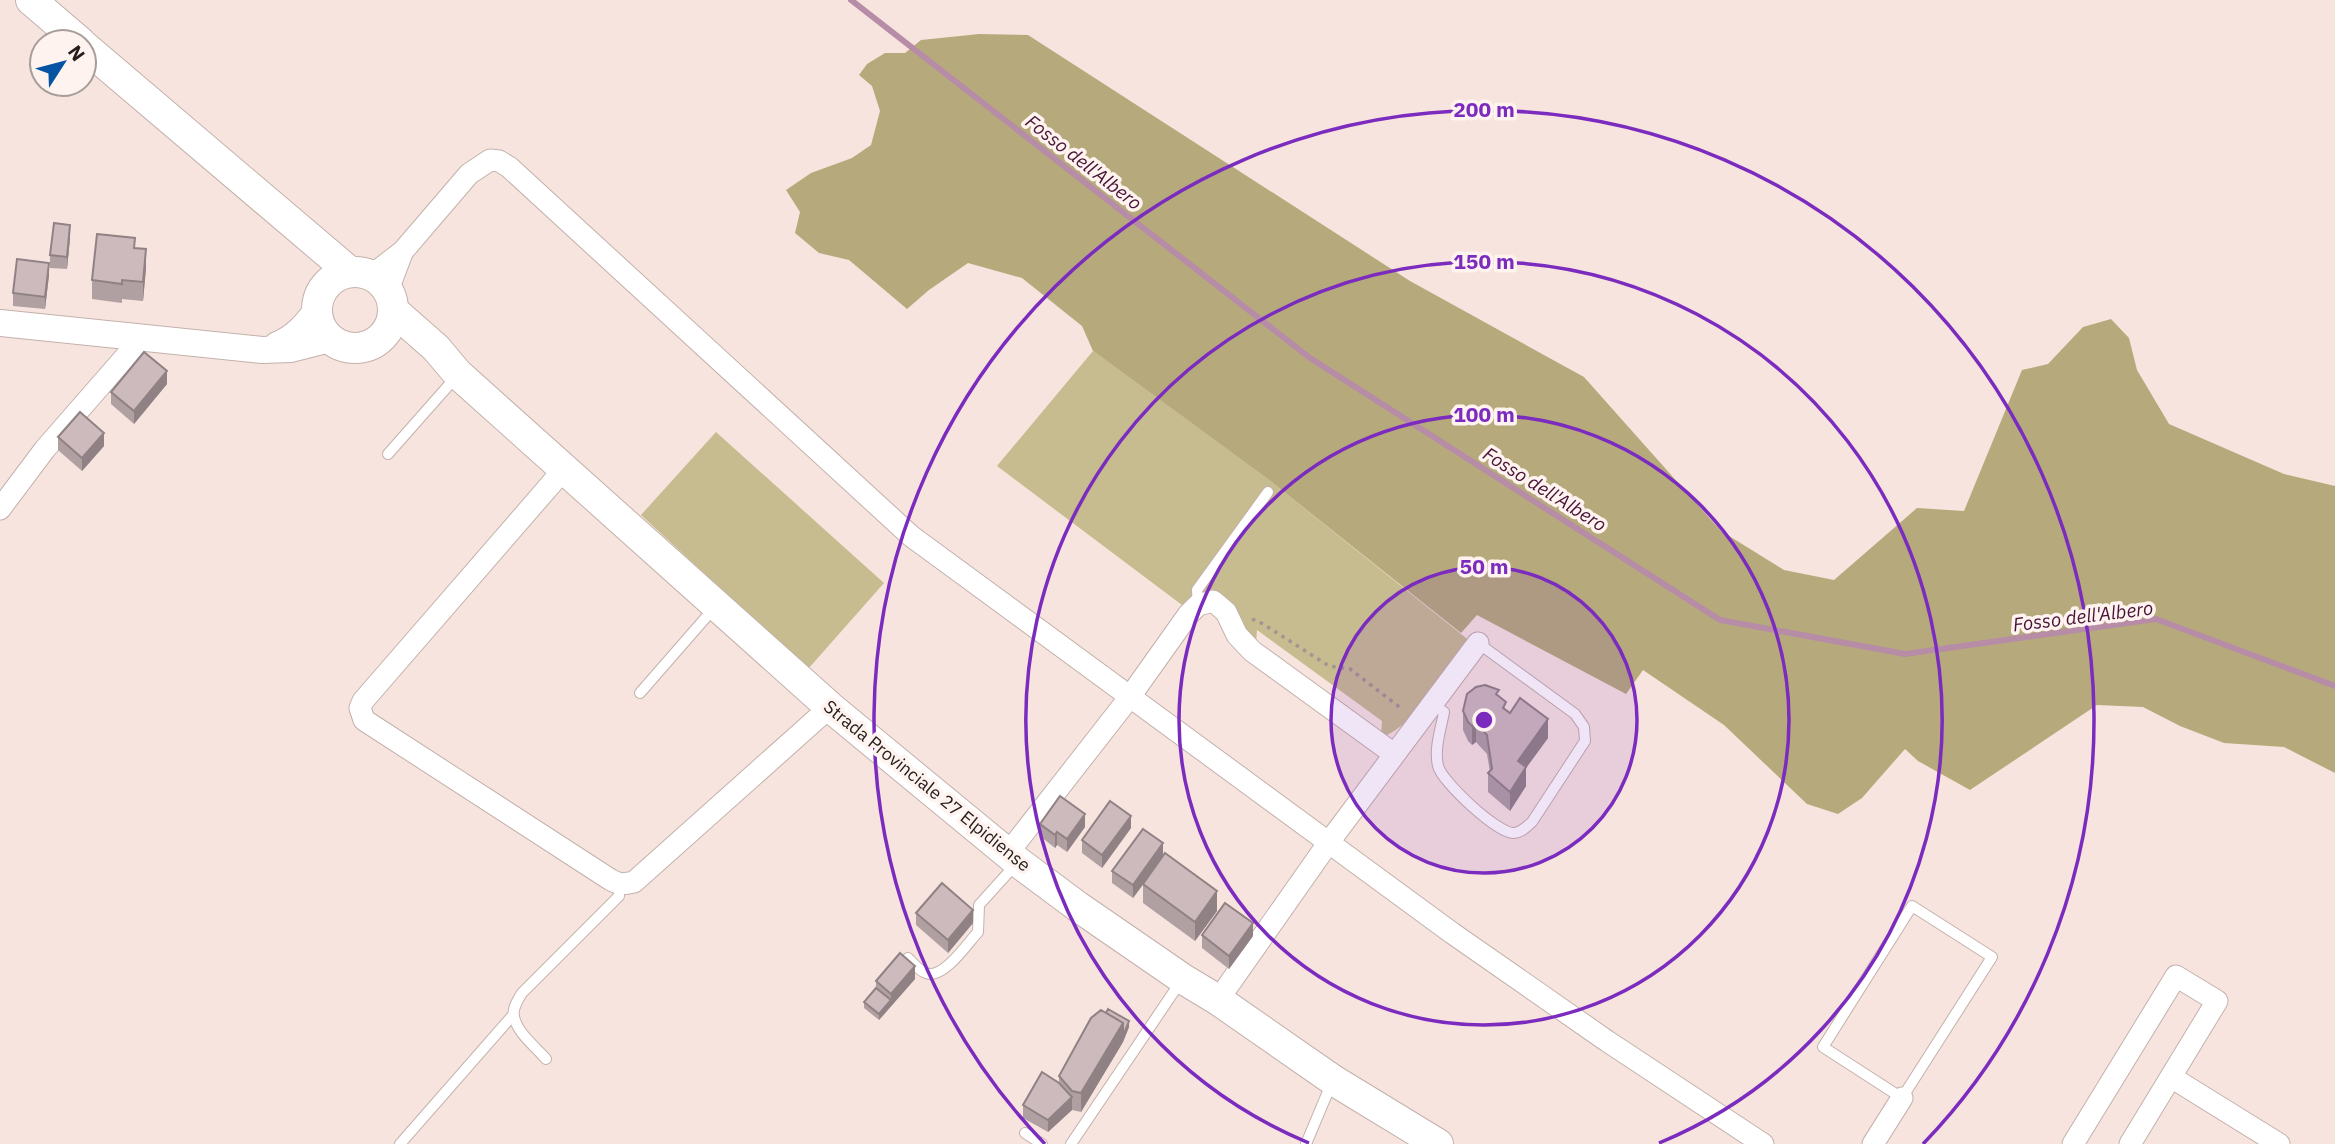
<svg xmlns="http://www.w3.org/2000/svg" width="2335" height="1144" font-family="'IBM Plex Sans',sans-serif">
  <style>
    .green { fill: #c7bb90 }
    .forest { fill: #b6aa7c }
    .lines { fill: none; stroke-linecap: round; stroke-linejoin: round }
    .stream { stroke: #b78ca7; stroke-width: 6 }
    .service-casing { stroke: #c3b1ab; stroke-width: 12 }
    .minor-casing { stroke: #c3b1ab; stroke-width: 23 }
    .tertiary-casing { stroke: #c3b1ab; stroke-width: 28 }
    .secondary-casing { stroke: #c3b1ab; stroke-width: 32 }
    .path { stroke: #a39591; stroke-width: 3.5; stroke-dasharray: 3.5 5; stroke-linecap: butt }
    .service { stroke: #fff; stroke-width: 10 }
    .minor { stroke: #fff; stroke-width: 21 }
    .tertiary { stroke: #fff; stroke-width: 26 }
    .secondary { stroke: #fff; stroke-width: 30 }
    .wall { fill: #b0a0a2 }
    .shaded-wall { fill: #908284 }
    .building { fill: #cdbabc; stroke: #908284; stroke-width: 2 }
    .ring { fill: none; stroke: #7b2cbf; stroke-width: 3.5 }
    .labels { text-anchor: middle; stroke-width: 7; stroke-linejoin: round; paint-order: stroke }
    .street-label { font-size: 18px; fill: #241d1b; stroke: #fff3ef }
    .water-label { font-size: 19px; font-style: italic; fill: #471338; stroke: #fff3ef }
    .centre { fill: #7b2cbf; stroke: #fff3ef; stroke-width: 3.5 }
    .ring-label { font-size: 21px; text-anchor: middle; font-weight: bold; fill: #7b2cbf; stroke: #fff3ef; stroke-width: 7; stroke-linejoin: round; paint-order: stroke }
  </style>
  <rect width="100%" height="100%" fill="#f7e4de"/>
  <!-- green -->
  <g class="green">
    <path d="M1093 351 1269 480 1471 642C1450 668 1414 728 1381 737L1382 721 1257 630 1256 645 1212 591 1182 605 997 466Z"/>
    <path d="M716 432 884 583 808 669 641 515Z"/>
  </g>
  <!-- forest -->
  <path class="forest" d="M979 34 1028 35 1410 281 1584 377 1721 531 1784 570 1834 580 1917 508 1964 511 2022 370 2048 364 2083 327 2111 319 2129 338 2137 370 2169 424 2284 474 2335 486V773L2284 747 2224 743 2180 726 2143 707 2097 705 1970 790 1918 761 1905 749 1862 798 1838 814 1807 804 1724 725 1643 670 1626 694 1477 615 1461 633 1269 480 1093 351 1082 326 1022 278 968 263 929 290 907 309 849 260 819 253 795 233 800 212 786 190 811 173 852 158 871 145 880 111 872 86 859 75 867 64 885 53H905L921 40Z"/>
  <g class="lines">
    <!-- stream -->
    <path class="stream" d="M851 0 1310 358 1720 620 1905 654 2156 619 2335 686"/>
    <defs>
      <g id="service">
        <path d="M388 454 456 377"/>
        <path d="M1198 605 1197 590 1268 492"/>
        <path d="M640 693 715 607"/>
        <path d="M1432 704 1444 712C1441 729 1434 748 1438 766 1442 782 1498 834 1514 833 1521 833 1526 827 1532 822L1585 741 1584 727 1575 714 1478 643"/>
        <path d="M1912 906 1992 957 1902 1098 1823 1047Z"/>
        <path d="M908 958C913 963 919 971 926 973 943 980 967 944 978 932L979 905 1016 864"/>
        <path d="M546 1059C536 1047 516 1032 514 1016 512 1008 518 1000 522 993L619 896V884"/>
        <path d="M1025 1133 1042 1144"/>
        <path d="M400 1144 513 1015"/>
        <path d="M1071 1144 1181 981"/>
        <path d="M1306 1144 1332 1082"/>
      </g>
      <g id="minor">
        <path d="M372 275 403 251 469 174 490 160 499 161 509 167 911 536 1452 933 1607 1041 1763 1144"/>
        <path d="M388 290 402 253"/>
        <path d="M565 468 363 701 360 708 364 720 611 880C620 885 625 884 634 882L830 707"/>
        <path d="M0 509 45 449 134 347 136 336"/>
        <path d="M1008 853 1129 698 1188 615 1198 605 1213 601 1226 612 1237 635 1252 651 1394 754"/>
        <path d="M1218 1000 1329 842 1478 643"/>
        <path d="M2171 1077 2279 1144"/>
        <path d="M1873 1144 1902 1098"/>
        <path d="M2073 1144 2176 976 2217 1001 2130 1144"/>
      </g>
      <g id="tertiary">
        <path d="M0 323 262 350 291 349 330 339"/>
        <path d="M277 345C295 338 306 325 317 310"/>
      </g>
      <g id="secondary">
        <path d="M31 0 80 42"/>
        <path d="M84 46 350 272"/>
        <circle cx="355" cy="310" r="38"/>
        <path d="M394 311 436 348 458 374 830 707 1018 862 1077 906 1183 979 1218 1000 1333 1080 1438 1144"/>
      </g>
    </defs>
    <!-- service casing -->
    <use href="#service" class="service-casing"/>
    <!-- minor casing -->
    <use href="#minor" class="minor-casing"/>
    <!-- tertiary casing -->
    <use href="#tertiary" class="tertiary-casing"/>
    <!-- secondary casing -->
    <use href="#secondary" class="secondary-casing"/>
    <!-- path -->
    <path class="path" d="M1252 619 1263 624 1329 666 1350 669 1402 709"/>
    <!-- service -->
    <use href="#service" class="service"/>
    <!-- minor -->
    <use href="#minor" class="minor"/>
    <!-- tertiary -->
    <use href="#tertiary" class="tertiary"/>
    <!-- secondary -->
    <use href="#secondary" class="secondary"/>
  </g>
  <!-- wall -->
  <g class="wall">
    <path d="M70 238 67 269 50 268V255Z"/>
    <path d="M135 248 146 268 143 301 122 299V303L92 299V280Z"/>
    <path d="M49 275 45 309 13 306V293Z"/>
    <path d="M167 384 134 424 111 404V392Z"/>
    <path d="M58 437 104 446 82 471 58 450Z"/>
    <path d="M1499 697 1506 710 1548 738 1526 768V786L1510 811 1488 792V773L1490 772 1487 754 1476 742 1472 745 1468 741 1463 730V711Z"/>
    <path d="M1040 824 1085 827 1067 852 1057 845 1055 848 1040 836Z"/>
    <path d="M1131 828 1102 868 1082 853V840Z"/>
    <path d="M1163 856 1217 911 1195 941 1143 903V885L1133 898 1112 883V871Z"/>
    <path d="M916 913 973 923 948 953 916 925Z"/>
    <path d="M1202 935 1253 936 1229 969 1202 948Z"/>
    <path d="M915 979 879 1020 864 1008V1002L876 988V981Z"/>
    <path d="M1129 1027 1123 1042 1081 1112 1072 1110 1048 1132 1023 1118V1105L1059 1083V1076Z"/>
  </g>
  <!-- shaded-wall -->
  <g class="shaded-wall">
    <path d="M70 225V238L67 269V257Z"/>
    <path d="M146 249V268L143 301V282Z"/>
    <path d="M49 263V275L45 309V297Z"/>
    <path d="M167 371V384L134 424V411Z"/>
    <path d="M104 433V446L82 471V458Z"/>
    <path d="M1548 719V738L1526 768V786L1510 811V792L1518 761Z"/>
    <path d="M1476 723V742L1472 745V726Z"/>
    <path d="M1085 814V827L1067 852V839Z"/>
    <path d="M1131 816V828L1102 868V855Z"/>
    <path d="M1057 832V845L1055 848V835Z"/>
    <path d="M1163 843V856L1133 898V885Z"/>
    <path d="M1217 891V911L1195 941V922Z"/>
    <path d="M973 910V923L948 953V940Z"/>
    <path d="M1253 923V936L1229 969V956Z"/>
    <path d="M915 966V979L879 1020V1014L891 1000V994Z"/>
    <path d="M1129 1021V1027L1123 1042 1081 1112V1093L1123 1023Z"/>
    <path d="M1072 1097V1110L1048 1132V1120Z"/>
  </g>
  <!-- building -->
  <g class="building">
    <path d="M54 223 70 225 67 257 50 255Z"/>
    <path d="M97 234 135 238 134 248 146 249 143 282 122 280V284L92 280Z"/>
    <path d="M17 259 49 263 45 297 13 293Z"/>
    <path d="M144 352 167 371 134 411 111 392Z"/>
    <path d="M80 412 104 433 82 458 58 437Z"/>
    <path d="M1485 685 1499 690 1496 694 1506 702 1503 708 1510 713 1520 698 1548 719 1518 761 1526 767 1510 792 1488 773 1492 769 1487 735 1476 723 1472 726 1468 722 1463 711 1467 694 1476 687Z"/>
    <path d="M1060 796 1085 814 1067 839 1057 832 1055 835 1040 824Z"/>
    <path d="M1110 801 1131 816 1102 855 1082 840Z"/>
    <path d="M1143 829 1163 843 1133 885 1112 871Z"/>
    <path d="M1165 853 1217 891 1195 922 1143 884Z"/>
    <path d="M942 883 973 910 948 940 916 913Z"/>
    <path d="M1225 903 1253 923 1229 956 1202 935Z"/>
    <path d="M900 953 915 966 891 994 876 981Z"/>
    <path d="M876 988 891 1000 879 1014 864 1002Z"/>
    <path d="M1108 1009 1129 1021 1123 1036V1023L1106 1013Z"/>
    <path d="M1101 1010 1123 1023 1081 1093 1072 1091 1059 1076 1091 1018Z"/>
    <path d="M1042 1072 1059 1083 1072 1097 1048 1120 1023 1105Z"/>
  </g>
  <!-- distance rings -->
  <circle cx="1484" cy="720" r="153" fill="#7b2cbf" fill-opacity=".12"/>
  <g class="ring">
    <circle cx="1484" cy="720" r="153"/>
    <circle cx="1484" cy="720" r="305"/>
    <path d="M1309 1143A458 458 0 1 1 1659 1143"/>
    <path d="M1045 1144A610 610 0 1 1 1923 1144"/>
  </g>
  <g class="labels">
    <!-- street labels -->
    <g class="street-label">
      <text transform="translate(927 786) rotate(39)" y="6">Strada Provinciale 27 Elpidiense</text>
    </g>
    <!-- water labels -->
    <g class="water-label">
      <text transform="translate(1084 162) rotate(38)" y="7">Fosso dell'Albero</text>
      <text transform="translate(1545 489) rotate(32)" y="7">Fosso dell'Albero</text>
      <text transform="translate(2083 616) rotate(-7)" y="7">Fosso dell'Albero</text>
    </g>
  </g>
  <circle cx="1484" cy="720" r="10" class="centre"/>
  <g class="ring-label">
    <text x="1484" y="117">200 m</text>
    <text x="1484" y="269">150 m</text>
    <text x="1484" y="422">100 m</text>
    <text x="1484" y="574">50 m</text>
  </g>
  <!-- north arrow -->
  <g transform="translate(63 63) rotate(54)"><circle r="33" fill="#fff3ef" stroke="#a79d9a" stroke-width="2"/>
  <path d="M0-5L12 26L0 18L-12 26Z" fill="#0554a3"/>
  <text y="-10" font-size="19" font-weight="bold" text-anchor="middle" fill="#241d1b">N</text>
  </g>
</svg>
